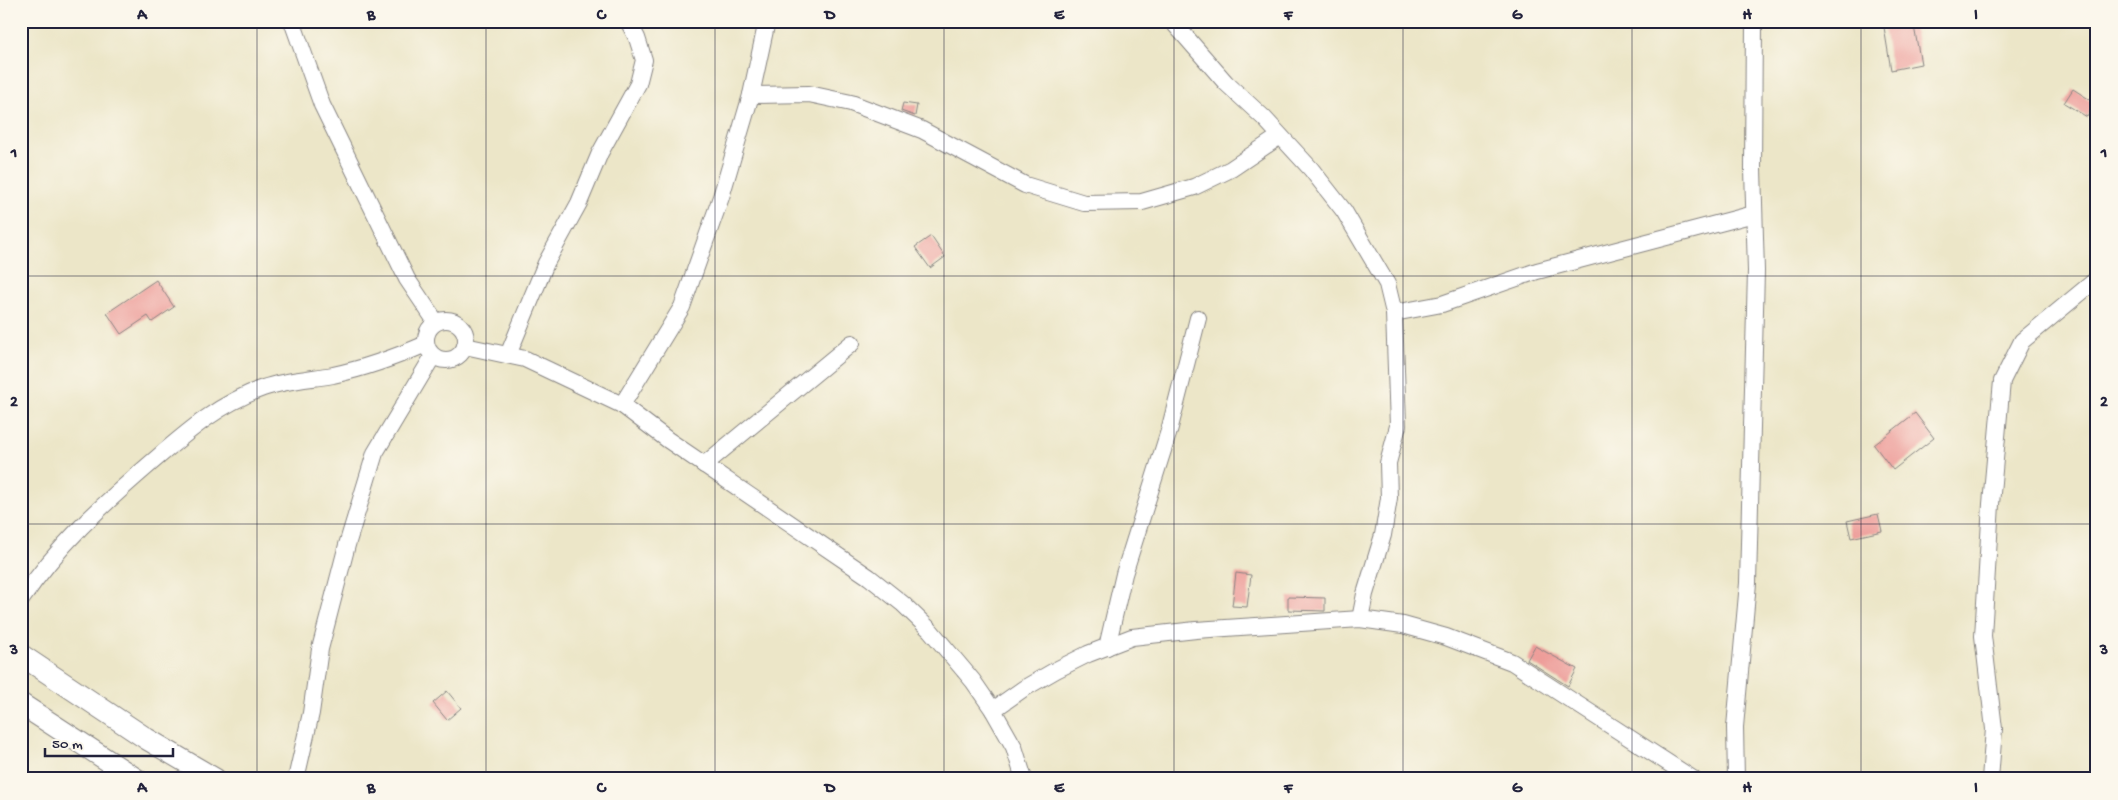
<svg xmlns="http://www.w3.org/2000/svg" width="2118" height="800" font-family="'Gochi Hand',sans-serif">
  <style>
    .building { fill: #ed9a96 }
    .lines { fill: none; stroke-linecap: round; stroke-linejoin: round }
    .minor-casing { stroke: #878482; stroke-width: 18 }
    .major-casing { stroke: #878482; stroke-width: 23 }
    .minor { stroke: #fff; stroke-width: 16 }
    .major { stroke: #fff; stroke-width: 21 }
    .grid { fill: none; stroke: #22223b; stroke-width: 1; stroke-opacity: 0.55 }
    .neatline { fill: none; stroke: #22223b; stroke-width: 2 }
    .grid-label { font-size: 16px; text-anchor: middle; font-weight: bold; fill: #22223b }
  </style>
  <rect width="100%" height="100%" fill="#fbf7ec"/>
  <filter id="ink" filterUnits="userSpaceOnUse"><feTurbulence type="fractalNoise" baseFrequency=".02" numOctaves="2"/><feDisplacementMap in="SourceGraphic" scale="10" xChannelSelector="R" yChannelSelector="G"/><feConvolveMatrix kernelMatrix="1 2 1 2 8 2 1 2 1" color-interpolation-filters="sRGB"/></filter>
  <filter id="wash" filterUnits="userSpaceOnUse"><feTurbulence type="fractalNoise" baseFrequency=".0096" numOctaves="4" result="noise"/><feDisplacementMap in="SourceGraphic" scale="20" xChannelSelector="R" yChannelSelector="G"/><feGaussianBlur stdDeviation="1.12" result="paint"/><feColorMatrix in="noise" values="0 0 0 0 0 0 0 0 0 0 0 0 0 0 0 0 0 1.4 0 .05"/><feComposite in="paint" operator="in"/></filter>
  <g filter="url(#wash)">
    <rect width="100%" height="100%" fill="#ece6c8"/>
    <g id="blocks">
      <!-- building -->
      <g class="building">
        <path d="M1883 21H1913L1921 64 1891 70Z"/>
        <path d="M2073 89 2095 103 2087 117 2064 103Z"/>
        <path d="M903 103 917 105 915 116 901 111Z"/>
        <path d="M931 236 945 257 930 268 915 247Z"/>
        <path d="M156 280 174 307 152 322 148 316 121 334 107 313Z"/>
        <path d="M1915 413 1934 438 1893 470 1874 445Z"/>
        <path d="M1878 514 1882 531 1851 538 1847 521Z"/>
        <path d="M1236 573 1251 575 1247 607 1232 606Z"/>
        <path d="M1288 597 1325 598V611L1288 610Z"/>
        <path d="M1535 646 1577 669 1568 686 1527 660Z"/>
        <path d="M447 691 461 708 447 720 433 703Z"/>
      </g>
    </g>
  </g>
  <g filter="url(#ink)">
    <use href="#blocks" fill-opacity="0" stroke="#878482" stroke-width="1"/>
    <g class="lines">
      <defs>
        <g id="minor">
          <path d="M292 21 322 105 407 279 436 322"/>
          <path d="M1172 21 1226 83 1264 118 1311 169 1344 211 1387 284 1394 313 1398 426 1388 463 1389 498 1383 535 1365 594 1360 619"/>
          <path d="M751 95 809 94 851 103 922 130 1025 185 1084 203 1142 202 1194 187 1231 169 1280 136"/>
          <path d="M1394 313 1442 304 1537 271 1754 214"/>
          <circle cx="446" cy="340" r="20"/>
          <path d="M465 346 525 359 622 405 668 440 869 577 903 604 930 630 973 681 993 710 1014 747 1024 779"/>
          <path d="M508 355 546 263 579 203 600 153 638 84 644 60 637 38 628 21"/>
          <path d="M622 405 682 307 721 197 751 95 767 21"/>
          <path d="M704 465 852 343"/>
          <path d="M21 600C59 544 100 507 151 463 186 433 218 404 263 388 286 380 310 379 333 375 366 368 396 357 426 344"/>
          <path d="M1107 647 1124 574 1169 431 1198 318"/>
          <path d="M993 710 1023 689 1056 670 1088 654 1132 637 1196 630 1360 619 1403 625 1446 637 1512 662 1693 779"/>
          <path d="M296 779 311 713 320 649 347 545 375 453 433 356"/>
          <path d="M1736 779 1735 727 1748 583 1756 271 1753 169 1754 21"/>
          <path d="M1990 779 1994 729 1983 636 1991 504 2002 381 2022 341 2097 279"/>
        </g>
        <g id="major">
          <path d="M21 655 147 739 215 779"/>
          <path d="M21 704 136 779"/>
        </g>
      </defs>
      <!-- minor casing -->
      <use href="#minor" class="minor-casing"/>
      <!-- major casing -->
      <use href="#major" class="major-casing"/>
      <!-- minor -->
      <use href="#minor" class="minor"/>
      <!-- major -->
      <use href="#major" class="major"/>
    </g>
  </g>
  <!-- grid -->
  <path class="grid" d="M257 21V779M486 21V779M715 21V779M944 21V779M1174 21V779M1403 21V779M1632 21V779M1861 21V779M21 276H2097M21 524H2097"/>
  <!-- margin -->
  <rect width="2118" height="800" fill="none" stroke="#fbf7ec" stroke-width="55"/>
  <!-- scale -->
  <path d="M45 748v8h128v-8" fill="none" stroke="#22223b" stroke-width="2.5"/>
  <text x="52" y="748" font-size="15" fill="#22223b" stroke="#fbf7ec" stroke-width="4" paint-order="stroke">50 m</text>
  <rect x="28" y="28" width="2062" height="744" class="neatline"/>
  <g class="grid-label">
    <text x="142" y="19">A</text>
    <text x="371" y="19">B</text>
    <text x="601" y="19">C</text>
    <text x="830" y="19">D</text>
    <text x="1059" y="19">E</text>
    <text x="1288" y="19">F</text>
    <text x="1517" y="19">G</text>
    <text x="1747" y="19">H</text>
    <text x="1976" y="19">I</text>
    <text x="14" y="157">1</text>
    <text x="2104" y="157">1</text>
    <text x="14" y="406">2</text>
    <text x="2104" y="406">2</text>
    <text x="14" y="654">3</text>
    <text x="2104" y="654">3</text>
    <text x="142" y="792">A</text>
    <text x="371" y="792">B</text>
    <text x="601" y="792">C</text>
    <text x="830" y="792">D</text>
    <text x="1059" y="792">E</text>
    <text x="1288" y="792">F</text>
    <text x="1517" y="792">G</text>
    <text x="1747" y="792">H</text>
    <text x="1976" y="792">I</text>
  </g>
</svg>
